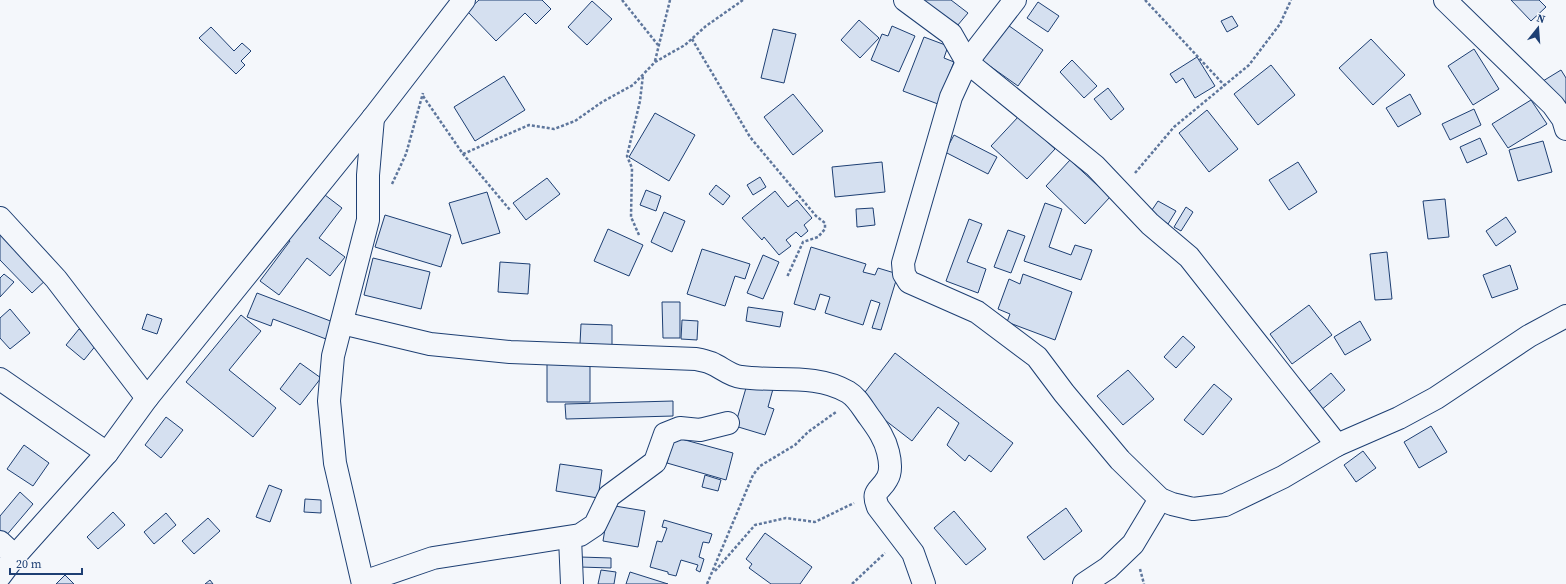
<svg xmlns="http://www.w3.org/2000/svg" width="1566" height="584" font-family="'Source Serif 4',serif">
  <style>
    .building { fill: #d5e0f0; stroke: #1d3f73 }
    .lines { fill: none; stroke-linecap: round; stroke-linejoin: round }
    .street-casing { stroke: #1d3f73; stroke-width: 24 }
    .path { stroke: #5e769c; stroke-width: 2.5; stroke-dasharray: 3 2; stroke-linecap: butt }
    .street { stroke: #f4f7fb; stroke-width: 22 }
  </style>
  <rect width="100%" height="100%" fill="#f4f7fb"/>
  <!-- building -->
  <g class="building">
    <path d="M479 0H542L551 9 536 24 525 13 496 41 467 11Z"/>
    <path d="M911 0H951L968 13 952 32Z"/>
    <path d="M1511 0H1539L1546 7 1531 21Z"/>
    <path d="M592 1 612 19 587 45 568 27Z"/>
    <path d="M1038 2 1059 16 1048 32 1027 18Z"/>
    <path d="M1232 16 1238 26 1227 32 1221 21Z"/>
    <path d="M859 20 879 38 860 58 841 40Z"/>
    <path d="M1005 23 1043 50 1018 86 980 59Z"/>
    <path d="M892 26 915 36 899 72 871 60 882 34 888 36Z"/>
    <path d="M211 27 234 51 242 43 251 51 241 61 245 65 236 74 199 38Z"/>
    <path d="M773 29 796 34 784 83 761 78Z"/>
    <path d="M924 37 948 46 944 58 954 62 938 104 903 91Z"/>
    <path d="M1371 39 1405 75 1373 105 1339 68Z"/>
    <path d="M1474 49 1499 89 1473 105 1448 66Z"/>
    <path d="M1197 57 1215 86 1195 98 1183 78 1176 83 1170 74Z"/>
    <path d="M1072 60 1097 86 1084 98 1060 72Z"/>
    <path d="M1271 65 1295 95 1258 125 1234 94Z"/>
    <path d="M1561 70 1566 78V102L1560 106 1543 81Z"/>
    <path d="M504 76 525 110 475 141 454 107Z"/>
    <path d="M1108 88 1124 109 1111 120 1094 99Z"/>
    <path d="M793 94 823 131 793 155 764 117Z"/>
    <path d="M1410 94 1421 114 1398 127 1386 108Z"/>
    <path d="M1531 100 1547 124 1508 148 1492 124Z"/>
    <path d="M1474 109 1481 125 1450 140 1442 124Z"/>
    <path d="M1207 110 1238 149 1209 172 1179 133Z"/>
    <path d="M655 113 695 135 669 181 629 157Z"/>
    <path d="M1019 116 1055 149 1027 179 991 146Z"/>
    <path d="M954 135 997 157 988 174 945 152Z"/>
    <path d="M1480 138 1487 154 1467 163 1460 147Z"/>
    <path d="M1543 141 1552 172 1518 181 1509 150Z"/>
    <path d="M1070 160 1110 197 1085 224 1046 186Z"/>
    <path d="M882 162 885 192 835 197 832 167Z"/>
    <path d="M1298 162 1317 192 1289 210 1269 180Z"/>
    <path d="M760 177 766 187 753 195 747 185Z"/>
    <path d="M547 178 560 194 526 220 513 203Z"/>
    <path d="M716 185 730 196 723 205 709 194Z"/>
    <path d="M646 190 661 196 656 211 640 205Z"/>
    <path d="M775 191 788 207 797 200 812 218 804 225 808 231 801 237 796 232 786 240 791 246 779 255 764 237 762 240 742 218Z"/>
    <path d="M487 192 500 233 462 244 449 203Z"/>
    <path d="M325 195 342 208 319 238 345 257 330 276 307 258 279 295 260 281 290 241 283 236 297 217 304 222Z"/>
    <path d="M1445 199 1449 237 1428 239 1423 201Z"/>
    <path d="M1158 201 1176 211 1168 224 1150 213Z"/>
    <path d="M1045 203 1062 209 1049 247 1071 255 1075 245 1092 250 1081 280 1024 261Z"/>
    <path d="M1186 207 1193 212 1181 231 1174 227Z"/>
    <path d="M873 208 875 225 857 227 856 209Z"/>
    <path d="M664 212 685 221 672 252 651 242Z"/>
    <path d="M385 215 451 235 441 267 375 247Z"/>
    <path d="M1506 217 1516 232 1496 246 1486 231Z"/>
    <path d="M969 219 982 224 967 262 986 269 978 293 946 281Z"/>
    <path d="M0 226 49 277 32 293 0 260Z"/>
    <path d="M608 229 643 245 629 276 594 261Z"/>
    <path d="M1008 230 1025 236 1011 273 994 267Z"/>
    <path d="M811 247 866 264 863 272 875 275 878 268 898 274 881 330 872 328 880 303 871 300 863 325 825 313 830 297 820 294 815 310 794 304Z"/>
    <path d="M702 249 750 264 745 279 735 276 725 306 687 294Z"/>
    <path d="M1387 252 1392 299 1375 300 1370 254Z"/>
    <path d="M763 255 779 262 763 299 747 293Z"/>
    <path d="M373 258 430 272 421 309 364 295Z"/>
    <path d="M500 262 530 264 528 294 498 292Z"/>
    <path d="M1510 265 1518 289 1492 298 1483 275Z"/>
    <path d="M4 274 14 282 0 297V278Z"/>
    <path d="M1023 274 1072 292 1055 340 1007 322 1010 314 998 309 1009 279 1020 284Z"/>
    <path d="M257 293 333 322 326 339 273 319 271 326 247 317Z"/>
    <path d="M662 302H680V338H663Z"/>
    <path d="M1309 305 1332 335 1292 364 1270 334Z"/>
    <path d="M748 307 783 312 780 327 746 321Z"/>
    <path d="M10 309 30 333 10 349 0 338V318Z"/>
    <path d="M147 314 162 319 157 334 142 329Z"/>
    <path d="M241 315 261 331 229 370 276 408 253 437 186 382Z"/>
    <path d="M682 320 698 321 697 340 681 339Z"/>
    <path d="M1360 321 1371 340 1345 355 1334 337Z"/>
    <path d="M581 324 612 325V345L580 344Z"/>
    <path d="M79 329 97 344 84 360 66 345Z"/>
    <path d="M1183 336 1195 347 1176 368 1164 357Z"/>
    <path d="M895 353 1013 443 991 472 969 455 965 461 947 445 959 423 938 407 912 441 859 400Z"/>
    <path d="M547 356 590 357V402H547Z"/>
    <path d="M300 363 321 378 300 405 280 389Z"/>
    <path d="M1128 370 1154 399 1123 425 1097 396Z"/>
    <path d="M1331 373 1345 390 1320 411 1306 394Z"/>
    <path d="M748 381 773 389 768 407 774 409 765 435 735 426Z"/>
    <path d="M1214 384 1232 399 1203 435 1184 420Z"/>
    <path d="M673 401V416L566 419 565 404Z"/>
    <path d="M166 417 183 430 161 458 145 445Z"/>
    <path d="M1431 426 1447 452 1419 468 1404 442Z"/>
    <path d="M674 437 733 453 726 480 667 463Z"/>
    <path d="M24 445 49 463 33 486 7 469Z"/>
    <path d="M1363 451 1376 468 1356 482 1344 465Z"/>
    <path d="M560 464 602 470 598 498 556 491Z"/>
    <path d="M705 475 721 480 718 491 702 487Z"/>
    <path d="M269 485 282 490 270 522 256 517Z"/>
    <path d="M20 492 33 504 5 537 0 532V516Z"/>
    <path d="M305 499 321 500V513L304 512Z"/>
    <path d="M609 505 645 511 638 547 603 541Z"/>
    <path d="M1066 508 1082 531 1044 560 1027 537Z"/>
    <path d="M954 511 986 549 966 565 934 528Z"/>
    <path d="M113 512 125 525 98 549 87 537Z"/>
    <path d="M166 513 176 525 154 544 144 532Z"/>
    <path d="M208 518 220 531 194 554 182 541Z"/>
    <path d="M664 520 712 534 709 543 703 542 699 557 704 559 700 572 696 570 698 565 681 560 676 576 668 574V572L650 567 657 541 662 542 667 528 662 527Z"/>
    <path d="M765 533 812 567 800 584H771L749 568 752 564 746 559Z"/>
    <path d="M580 557 611 558V568L580 567Z"/>
    <path d="M601 570 616 572 614 584H598Z"/>
    <path d="M630 572 668 584H626Z"/>
    <path d="M65 575 74 584H56Z"/>
    <path d="M210 580 213 584H205Z"/>
  </g>
  <g class="lines">
    <defs>
      <g id="street">
        <path d="M905 0 951 34 967 62 1095 166 1150 224 1189 257 1337 445"/>
        <path d="M1015 0 967 62 951 97 903 263 904 274 909 282 977 312 1037 357 1064 393 1120 460 1160 499 1172 504 1193 509 1225 505 1283 477 1337 445 1399 418 1436 398 1529 336 1566 316"/>
        <path d="M1445 0 1553 105 1563 119 1566 129"/>
        <path d="M0 218 56 279 147 398"/>
        <path d="M342 323 430 344 510 352 696 359C701 360 706 361 711 363 721 367 730 376 741 377 776 382 816 373 848 392 858 398 863 409 870 418 878 429 885 439 888 452 890 460 892 471 887 479 880 492 871 490 878 507L913 553 924 584"/>
        <path d="M0 379 107 453"/>
        <path d="M570 538 572 584"/>
        <path d="M0 542 15 556"/>
        <path d="M0 576 15 556 107 453 147 398 373 118 464 0"/>
        <path d="M363 584 335 463 329 401 333 356 368 220V175L373 118"/>
        <path d="M368 584 372 579 433 558 580 535 595 525 609 496 655 462 665 434 680 428 700 430 728 423"/>
        <path d="M1084 584 1108 568 1133 544 1160 499"/>
      </g>
    </defs>
    <!-- street casing -->
    <use href="#street" class="street-casing"/>
    <!-- path -->
    <g class="path">
      <path d="M622 0 658 45"/>
      <path d="M1145 0 1225 86"/>
      <path d="M692 39 750 137 816 216 825 223V229L818 237 803 242 787 277"/>
      <path d="M655 61 670 0"/>
      <path d="M423 96 463 154 510 210"/>
      <path d="M463 154 529 125 554 129 575 121 602 102 633 85 655 62 685 45 706 26 743 0"/>
      <path d="M1135 173 1174 127 1249 65 1280 24 1291 0"/>
      <path d="M392 184 406 154 423 93"/>
      <path d="M639 235 631 217 632 168 627 156 640 101 643 75"/>
      <path d="M1140 569 1144 584"/>
      <path d="M715 571 755 525 786 518 815 522 854 503"/>
      <path d="M707 584 753 475 760 466 795 445 808 432 836 412"/>
      <path d="M852 584 885 553"/>
    </g>
    <!-- street -->
    <use href="#street" class="street"/>
  </g>
  <!-- north arrow -->
  <g transform="translate(1538 28) rotate(17)" stroke="#f4f7fb" stroke-width="3" paint-order="stroke">
  <path d="M0-3L7 15L0 10L-7 15Z" fill="#1d3f73"/>
  <text y="-6" font-size="11" font-weight="bold" text-anchor="middle" fill="#1d3f73">N</text>
  </g>
  <!-- scale -->
  <path d="M10 568v6h72v-6" fill="none" stroke="#1d3f73" stroke-width="2"/>
  <text x="16" y="568" font-size="12" fill="#1d3f73" stroke="#f4f7fb" stroke-width="3" paint-order="stroke">20 m</text>
</svg>
